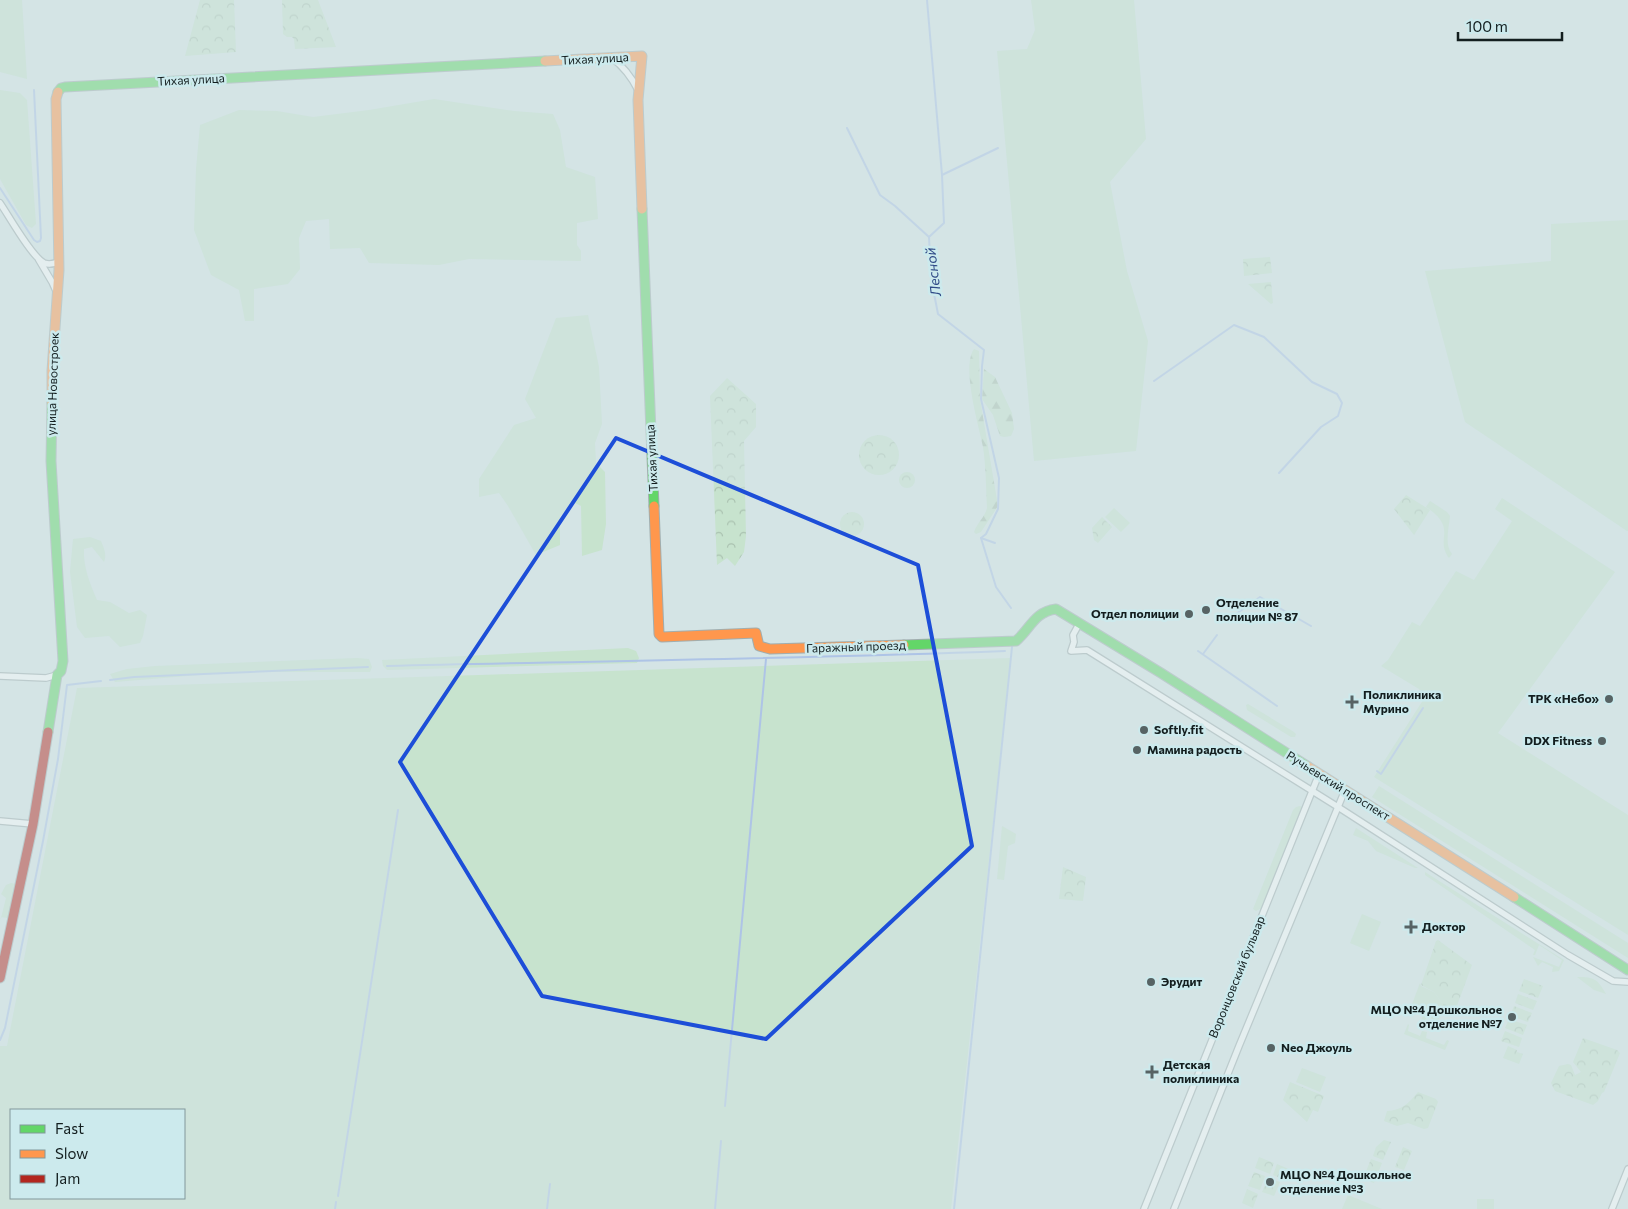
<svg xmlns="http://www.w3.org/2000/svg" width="1628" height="1209" font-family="Commissioner,sans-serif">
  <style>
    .grass { fill: #c7e3ce; fill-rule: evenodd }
    .forest { fill: url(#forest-firs) }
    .park { fill: url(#park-crowns) }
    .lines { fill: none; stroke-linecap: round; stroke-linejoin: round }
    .stream { stroke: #aec4e6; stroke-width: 2 }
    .street-casing { stroke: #a1aeaf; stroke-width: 8 }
    .fast-casing { stroke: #a1aeaf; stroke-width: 11 }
    .slow-casing { stroke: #a1aeaf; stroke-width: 11 }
    .jam-casing { stroke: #a1aeaf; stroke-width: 11 }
    .street { stroke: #f9fbfb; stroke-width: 5.5 }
    .fast { stroke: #63d668; stroke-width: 9 }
    .slow { stroke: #ff974d; stroke-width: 9 }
    .jam { stroke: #b3261e; stroke-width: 9 }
    .marked { fill: none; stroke: #1d4ed8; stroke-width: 4; stroke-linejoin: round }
    .poi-dot { fill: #576364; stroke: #cceaed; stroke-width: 2 }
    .labels { text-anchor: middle; stroke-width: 5; stroke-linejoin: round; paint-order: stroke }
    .street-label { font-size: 12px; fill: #131e1f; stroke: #cceaed }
    .poi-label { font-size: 12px; font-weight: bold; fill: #131e1f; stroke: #cceaed; text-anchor: start }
    .water-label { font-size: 14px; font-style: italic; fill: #304b87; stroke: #cceaed }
  </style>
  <defs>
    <pattern id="forest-firs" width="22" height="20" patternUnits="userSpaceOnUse" patternTransform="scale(1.25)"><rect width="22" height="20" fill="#c7e3ce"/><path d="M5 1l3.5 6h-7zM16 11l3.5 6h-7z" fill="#aac2b0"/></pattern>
    <pattern id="park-crowns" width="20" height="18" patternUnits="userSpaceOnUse" patternTransform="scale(1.25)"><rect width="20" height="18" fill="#c7e3ce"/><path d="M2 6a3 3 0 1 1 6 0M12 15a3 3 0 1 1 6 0" fill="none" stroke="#aac2b0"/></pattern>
  </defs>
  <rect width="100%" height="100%" fill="#d4e4e5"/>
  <!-- grass -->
  <g class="grass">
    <path d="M0 0H22L27 79 0 72Z"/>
    <path d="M1031 0H1134L1146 139 1110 182 1127 271 1148 341 1136 451 1034 461 997 51 1027 49 1035 30Z"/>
    <path d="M0 90 20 93 27 100 36 224 32 228 26 225 0 179Z"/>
    <path d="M434 99 514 111 553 114 560 130 566 167 595 177 598 219 577 223V245L581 251V261L469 259 439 265 369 263 360 248 330 249 329 219 306 221 299 238 300 269 288 284 254 289V321H245L239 290 211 275 194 230 196 169 200 125 239 110 277 111 313 117 369 110Z"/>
    <path d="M1628 220V531H1627L1465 422 1425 271 1551 261V224Z"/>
    <path d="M588 315 599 367 602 424 595 443 596 463 605 472 606 524 602 550 582 556 581 506 575 503 560 516V545L536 555 508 506 499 493 479 497V479L514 425 536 418 525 399 556 318Z"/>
    <path d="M1502 498 1615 572 1498 733 1628 815V935L1374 777 1425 697 1419 689 1381 666 1388 660 1412 622 1420 626 1456 571 1474 580 1512 521 1495 509Z"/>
    <path d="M1430 501 1447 512 1450 516C1449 528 1444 544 1452 554L1449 558C1434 538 1459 529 1426 507Z"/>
    <path d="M1114 508 1130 523 1121 532 1105 517Z"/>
    <path d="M90 537 101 541C104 548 107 555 104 562L92 547 84 549C83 567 90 584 97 600L110 602 129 613 140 610 147 615 143 636 140 643 120 647 109 636 85 638 77 627 70 572 73 539Z"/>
    <path d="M628 648 636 651 639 658 637 663 387 670 383 666 382 660Z"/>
    <path d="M357 658 369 659 372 667 370 672H235L115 682 110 674 127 669 155 666Z"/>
    <path d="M1011 658 951 1209H0V1046H7L77 688ZM184 1110V1198H11V1110Z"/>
    <path d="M1248 704 1294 732 1296 734 1295 737H1291L1247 710 1246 705Z"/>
    <path d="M1379 786 1628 943V958L1372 797Z"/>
    <path d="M1300 806 1302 807 1262 908 1256 911 1253 909 1293 810 1296 807Z"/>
    <path d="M1002 826 1016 834 1015 843 1008 846 1004 880 997 879Z"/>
    <path d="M1356 828 1418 868H1415L1376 851 1368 841 1353 835Z"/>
    <path d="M1425 872 1564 960 1559 971 1552 972 1553 967 1542 962 1538 966 1533 957 1559 967 1562 960 1539 945 1535 955H1533L1535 950 1425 875Z"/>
    <path d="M11 883 16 884 10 916 7 918 1 917 0 922 6 898 1 894 6 885Z"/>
    <path d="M1362 914 1381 922 1369 951 1350 943Z"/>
    <path d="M1577 977C1595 977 1597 979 1606 994L1594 990Z"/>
    <path d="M1420 983 1421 986 1434 992 1444 1006 1438 1021 1427 1017 1424 1022 1421 1021 1424 1013 1413 1008 1409 1016 1408 1015Z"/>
    <path d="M1408 1024 1409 1025 1408 1031 1420 1036 1422 1031 1427 1032 1426 1038 1444 1045 1447 1040 1449 1041 1445 1050 1404 1034Z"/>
    <path d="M1302 1068 1326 1077 1320 1092 1296 1082Z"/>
    <path d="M1348 1195 1382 1209H1342Z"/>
    <rect x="1477" y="1199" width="17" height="10"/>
  </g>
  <!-- forest -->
  <g class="forest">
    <path d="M974 349 979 351 980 399 998 506 981 532 976 534 974 532C977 523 985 517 987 508 986 488 986 467 983 447 979 426 961 367 974 349Z"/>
    <path d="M984 369 995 377 1012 413 1014 429 1011 436 1004 437 1000 436 993 415 982 399Z"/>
  </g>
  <!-- park -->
  <g class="park">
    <path d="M200 0H234L236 52 185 56Z"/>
    <path d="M282 0H318L336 47 295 49 294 39 292 37H287L283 34Z"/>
    <path d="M1270 257 1272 273 1244 276 1243 259Z"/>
    <path d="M1271 282 1273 303 1271 304 1248 284Z"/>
    <path d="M727 378 756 404V427L744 441 746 536 744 552 735 566 727 558 717 565 710 396Z"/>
    <circle cx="879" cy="455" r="20"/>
    <circle cx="907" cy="480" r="8"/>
    <path d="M1406 495 1430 510 1414 535 1394 509Z"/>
    <circle cx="852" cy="524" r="12"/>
    <path d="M1102 517 1112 527 1098 543 1094 540 1092 528Z"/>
    <path d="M1063 867 1086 877 1083 901 1059 899Z"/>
    <path d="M1438 940 1472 965 1455 1011 1444 1006 1434 992 1421 985 1436 941Z"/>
    <path d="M1524 979 1543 986 1538 998 1519 991Z"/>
    <path d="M1518 994 1537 1001 1533 1010 1515 1003Z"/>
    <path d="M1514 1006 1532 1013 1528 1022 1510 1016Z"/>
    <path d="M1509 1019 1527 1025 1523 1035 1505 1028Z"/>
    <path d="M1505 1031 1522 1038 1519 1047 1501 1041Z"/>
    <path d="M1583 1038 1617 1050 1620 1053 1604 1092 1602 1093 1598 1101 1593 1105 1555 1091 1551 1083 1559 1066 1568 1064 1571 1065 1575 1075 1581 1072 1573 1062Z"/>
    <path d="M1508 1046 1517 1050V1052L1523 1054 1519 1064 1503 1058Z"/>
    <path d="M1290 1082 1324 1096 1318 1112 1313 1110 1307 1122 1283 1100Z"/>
    <path d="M1418 1092 1436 1099 1438 1102 1428 1128 1424 1129 1408 1123 1397 1126 1384 1121 1387 1111C1402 1110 1408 1104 1418 1092Z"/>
    <path d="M1384 1140 1391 1142 1383 1160 1373 1156 1376 1147Z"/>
    <path d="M1403 1147 1412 1151 1404 1170 1395 1167Z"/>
    <path d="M1259 1157 1274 1163 1270 1174 1255 1168Z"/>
    <path d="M1371 1159 1382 1163 1374 1183 1363 1179Z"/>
    <path d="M1277 1164 1291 1170 1287 1181 1273 1175Z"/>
    <path d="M1254 1172 1265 1176 1260 1190 1248 1186Z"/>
    <path d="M1268 1178 1280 1182 1274 1196 1262 1192Z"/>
    <path d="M1247 1189 1258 1194 1253 1208 1242 1203Z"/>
  </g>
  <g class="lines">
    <!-- stream -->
    <g class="stream">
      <path d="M927 0 942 175 944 223 929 237"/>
      <path d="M847 128 880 195 895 206 929 237 931 278 938 314 984 350 982 366 981 399 999 478 998 509 986 534 981 538 996 587 1011 608"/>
      <path d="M942 175 998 148"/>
      <path d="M0 188 34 240 37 242 40 241 41 238 34 90"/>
      <path d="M1154 381 1234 325 1264 337 1312 382 1337 394 1342 403 1338 416 1321 427 1279 473"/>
      <path d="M981 538 995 543"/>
      <path d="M1236 614 1260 597 1311 626"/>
      <path d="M1198 651 1277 706"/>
      <path d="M1203 654 1217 635"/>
      <path d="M387 666C593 661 799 659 1005 651"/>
      <path d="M110 680 134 677 368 667"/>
      <path d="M1377 771 1381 774 1423 708"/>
      <path d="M0 1040 5 1028 43 841 58 759 67 685 101 681"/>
      <path d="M725 1106 766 659"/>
      <path d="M338 1196 398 810"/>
      <path d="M335 1209 336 1202"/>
      <path d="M547 1209 550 1184"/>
      <path d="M715 1209 721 1141"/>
      <path d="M954 1209 1012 647"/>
    </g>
    <defs>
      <g id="street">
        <path d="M612 58C624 67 631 76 638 90"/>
        <path d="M0 203C9 216 31 256 44 263 49 265 54 264 59 261"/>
        <path d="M39 260 52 282 56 291"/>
        <path d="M1079 624 1073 635 1074 642 1071 651 1087 650 1338 807 1568 955 1613 981 1628 982"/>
        <path d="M0 676 46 678 57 675"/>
        <path d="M0 821 33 824"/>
        <path d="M1144 1209 1319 774"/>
        <path d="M1174 1209 1239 1046 1345 790"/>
        <path d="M1612 1209 1628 1169"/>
      </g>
      <g id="fast">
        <path d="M58 92 61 88 65 87 545 61"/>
        <path d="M642 209 654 506"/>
        <path d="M904 645 1016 641C1031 628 1034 612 1056 609L1161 673 1307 766"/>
        <path d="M48 732 57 675 61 671 63 661 51 461 52 403"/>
        <path d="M1514 897 1628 970"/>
      </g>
      <g id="slow">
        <path d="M545 61 642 56 638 100 642 209"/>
        <path d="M52 403V371L59 270 56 99 58 92"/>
        <path d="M654 506 659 634 662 637 756 633 759 646 770 649 904 645"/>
        <path d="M1307 766 1514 897"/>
      </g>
      <path id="jam" d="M0 978 33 824 48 732"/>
    </defs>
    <!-- street casing -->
    <use href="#street" class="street-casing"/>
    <!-- fast casing -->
    <use href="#fast" class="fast-casing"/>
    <!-- slow casing -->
    <use href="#slow" class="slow-casing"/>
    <!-- jam casing -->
    <use href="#jam" class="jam-casing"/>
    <!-- street -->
    <use href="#street" class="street"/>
    <!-- fast -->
    <use href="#fast" class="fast"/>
    <!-- slow -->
    <use href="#slow" class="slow"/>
    <!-- jam -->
    <use href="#jam" class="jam"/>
  </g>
  <!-- marked area -->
  <path d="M0 0H1628V1209H0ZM616 438 918 565 972 846 766 1039 542 996 400 762Z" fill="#d4e4e5" fill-opacity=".55" fill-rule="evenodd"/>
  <path class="marked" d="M616 438 918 565 972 846 766 1039 542 996 400 762Z"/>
  <!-- markers -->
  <g class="poi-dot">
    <circle cx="1206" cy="610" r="5"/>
    <circle cx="1189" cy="614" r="5"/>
    <circle cx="1609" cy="699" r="5"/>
    <path d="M1349.5 694.5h5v5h5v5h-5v5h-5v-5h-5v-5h5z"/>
    <circle cx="1144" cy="730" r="5"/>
    <circle cx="1602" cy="741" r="5"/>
    <circle cx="1137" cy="750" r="5"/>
    <path d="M1408.5 919.5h5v5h5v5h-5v5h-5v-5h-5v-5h5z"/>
    <circle cx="1151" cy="982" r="5"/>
    <circle cx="1512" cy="1017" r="5"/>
    <circle cx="1271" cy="1048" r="5"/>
    <path d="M1149.5 1064.5h5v5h5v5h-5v5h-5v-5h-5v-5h5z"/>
    <circle cx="1270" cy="1182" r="5"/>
  </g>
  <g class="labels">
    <!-- street labels -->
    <g class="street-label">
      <text transform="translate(595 59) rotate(-3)" y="4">Тихая улица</text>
      <text transform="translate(191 80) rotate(-3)" y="4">Тихая улица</text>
      <text transform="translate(53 384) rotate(-88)" y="4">улица Новостроек</text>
      <text transform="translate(652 458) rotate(-93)" y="4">Тихая улица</text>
      <text transform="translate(856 647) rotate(-2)" y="4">Гаражный проезд</text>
      <text transform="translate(1338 786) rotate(32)" y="4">Ручьевский проспект</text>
      <text transform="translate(1237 977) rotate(-68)" y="4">Воронцовский бульвар</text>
    </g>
    <!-- poi labels -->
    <g class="poi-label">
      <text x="1216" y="607">Отделение<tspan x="1216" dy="14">полиции № 87</tspan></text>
      <text x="1179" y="618" text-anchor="end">Отдел полиции</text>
      <text x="1363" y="699">Поликлиника<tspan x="1363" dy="14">Мурино</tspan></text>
      <text x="1599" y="703" text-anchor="end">ТРК «Небо»</text>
      <text x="1154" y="734">Softly.fit</text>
      <text x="1592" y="745" text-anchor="end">DDX Fitness</text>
      <text x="1147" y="754">Мамина радость</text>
      <text x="1422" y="931">Доктор</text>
      <text x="1161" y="986">Эрудит</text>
      <text x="1502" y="1014" text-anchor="end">МЦО №4 Дошкольное<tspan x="1502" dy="14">отделение №7</tspan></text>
      <text x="1281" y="1052">Neo Джоуль</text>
      <text x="1163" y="1069">Детская<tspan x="1163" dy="14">поликлиника</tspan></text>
      <text x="1280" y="1179">МЦО №4 Дошкольное<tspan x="1280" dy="14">отделение №3</tspan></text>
    </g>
    <!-- water labels -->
    <g class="water-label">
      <text transform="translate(933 272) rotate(-97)" y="5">Лесной</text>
    </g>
  </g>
  <!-- legend -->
  <rect x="10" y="1109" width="175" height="90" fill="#cceaed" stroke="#82989b"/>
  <rect x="20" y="1125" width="25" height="8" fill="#63d668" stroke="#82989b"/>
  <text x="55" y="1134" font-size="15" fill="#131e1f">Fast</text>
  <rect x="20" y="1150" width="25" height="8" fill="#ff974d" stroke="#82989b"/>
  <text x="55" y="1159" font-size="15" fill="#131e1f">Slow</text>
  <rect x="20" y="1175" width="25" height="8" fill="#b3261e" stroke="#82989b"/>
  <text x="55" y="1184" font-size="15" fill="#131e1f">Jam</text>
  <!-- scale -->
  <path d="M1458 32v8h104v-8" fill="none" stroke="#131e1f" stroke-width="2.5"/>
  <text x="1466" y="32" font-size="15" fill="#131e1f" stroke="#cceaed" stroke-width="4" paint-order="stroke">100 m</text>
</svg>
